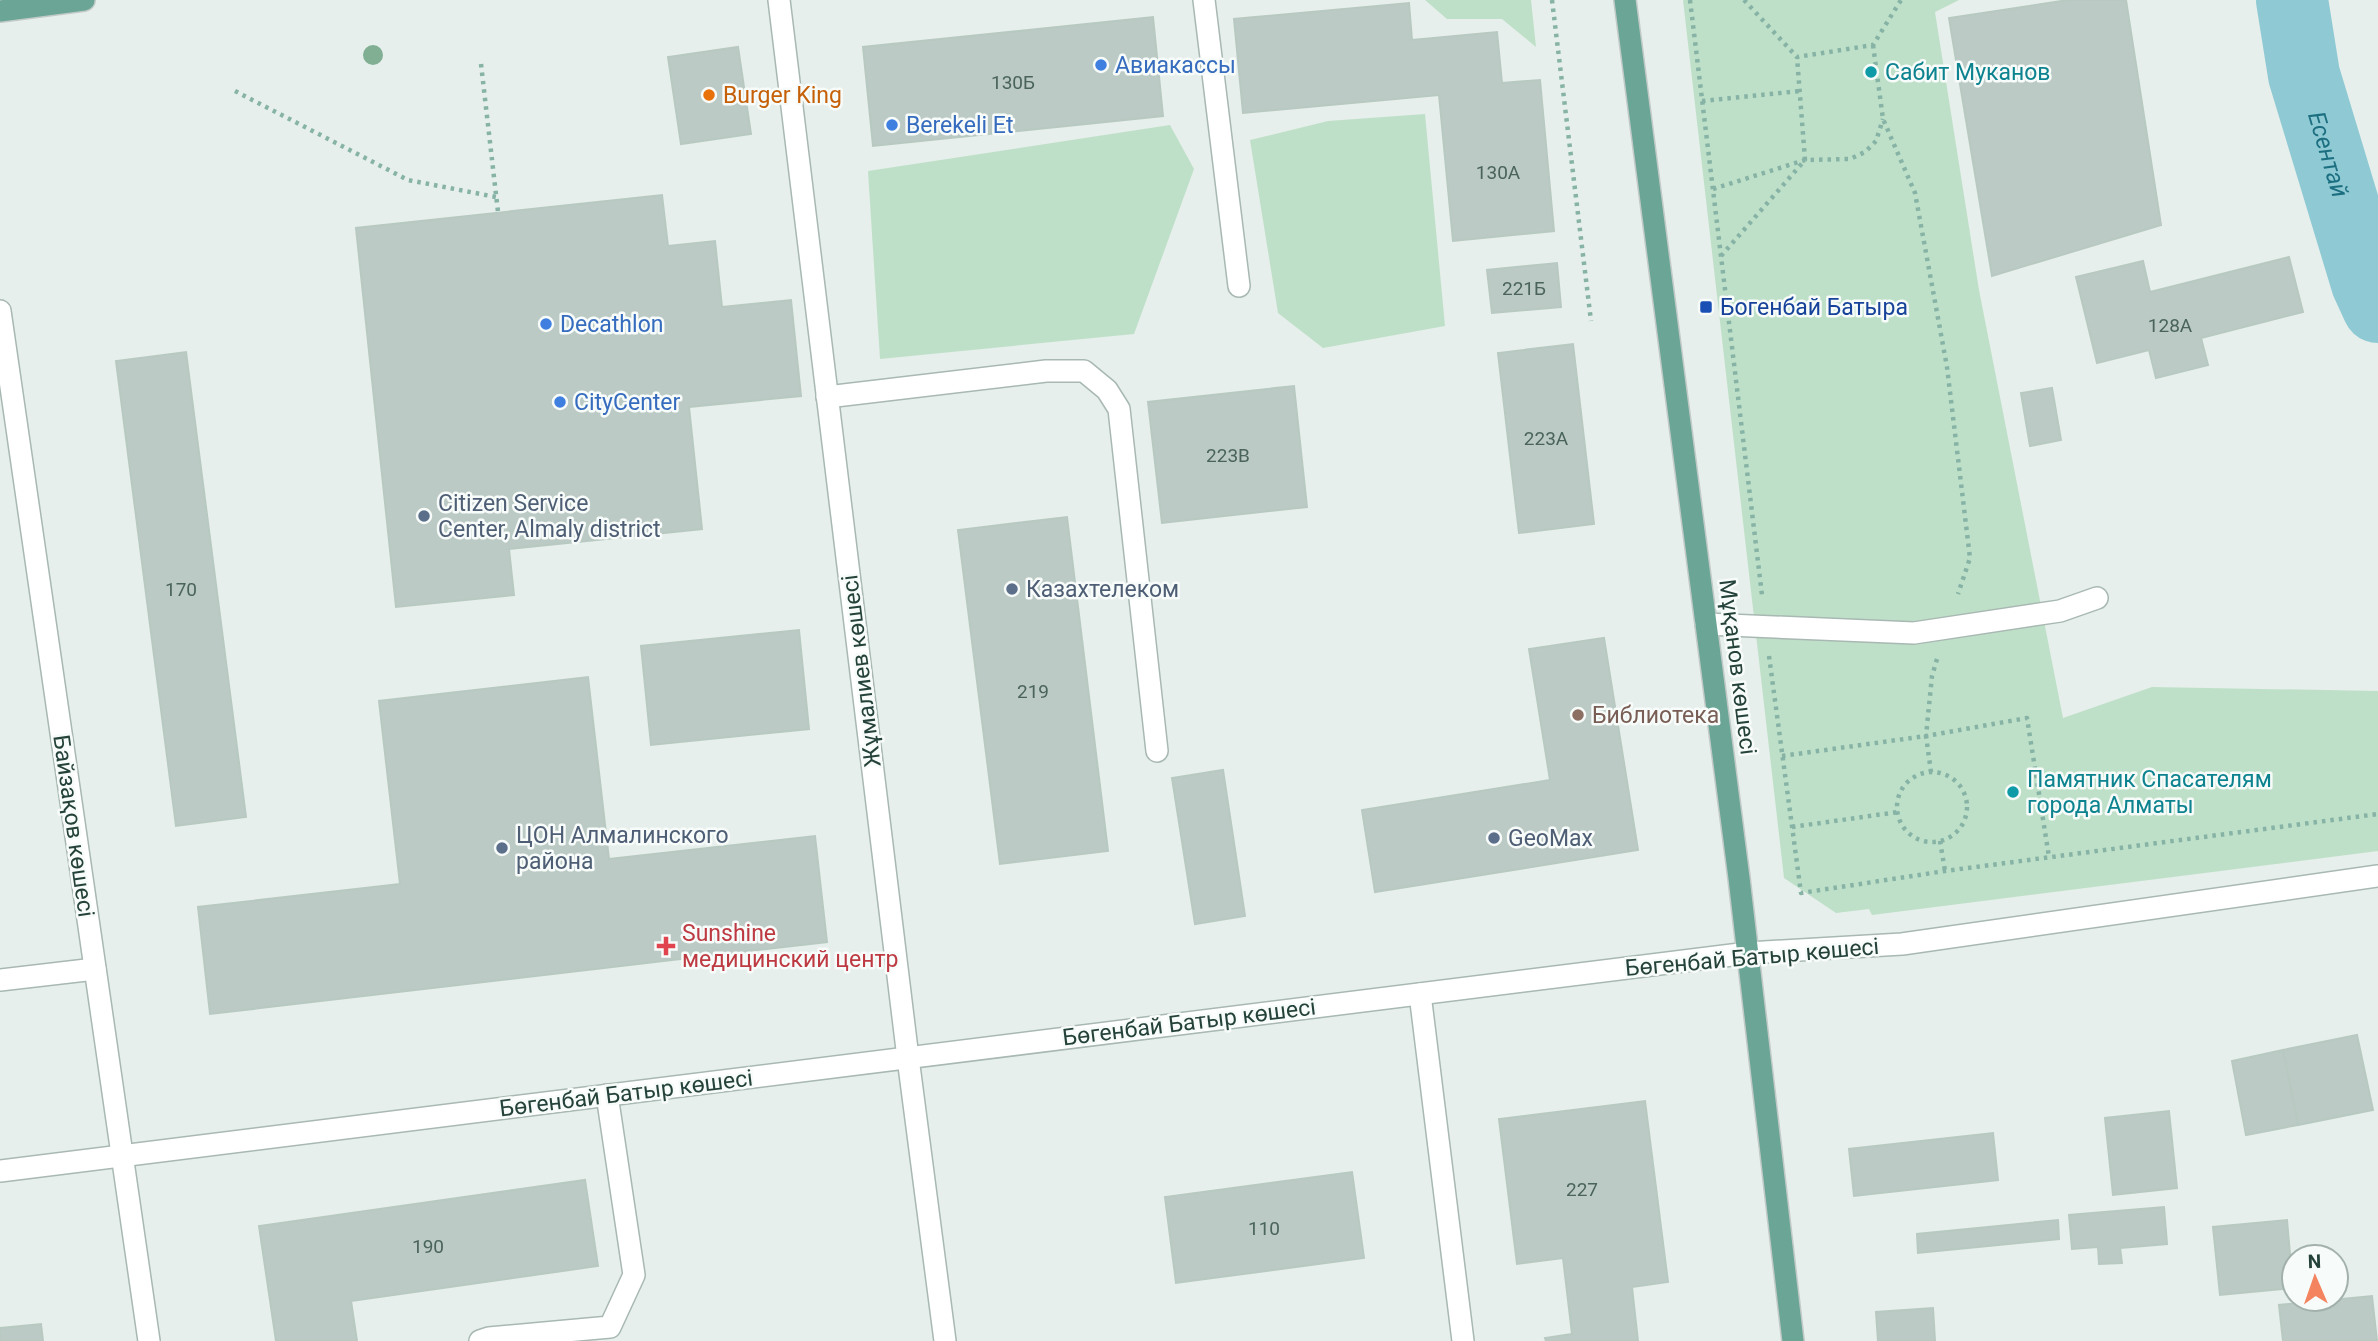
<svg xmlns="http://www.w3.org/2000/svg" width="2378" height="1341" font-family="Roboto,sans-serif">
  <style>
    .green { fill: #bfe0c8 }
    .lines { fill: none; stroke-linecap: round; stroke-linejoin: round }
    .river { stroke: #8ec9d4; stroke-width: 72 }
    .building { fill: #bbcac4; stroke: #b8c9c2; stroke-width: 2 }
    .minor-casing { stroke: #a8b8b2; stroke-width: 24 }
    .major-casing { stroke: #c2cac8; stroke-width: 24 }
    .path { stroke: #86b3a5; stroke-width: 4.5; stroke-dasharray: 3.5 5; stroke-linecap: butt }
    .minor { stroke: #fff; stroke-width: 21 }
    .major { stroke: #6aa596; stroke-width: 21 }
    .tree { fill: #80af93 }
    .shop-dot { fill: #3f7fe0; stroke: #f7fbf9; stroke-width: 2.5 }
    .culture-dot { fill: #0f9aa8; stroke: #f7fbf9; stroke-width: 2.5 }
    .food-dot { fill: #e8710a; stroke: #f7fbf9; stroke-width: 2.5 }
    .transit-dot { fill: #1a4fb4; stroke: #f7fbf9; stroke-width: 2.5 }
    .service-dot { fill: #5c6f8a; stroke: #f7fbf9; stroke-width: 2.5 }
    .education-dot { fill: #8d6e63; stroke: #f7fbf9; stroke-width: 2.5 }
    .health-dot { fill: #e0444e; stroke: #f7fbf9; stroke-width: 2.5 }
    .labels { text-anchor: middle; stroke-width: 5; stroke-linejoin: round; paint-order: stroke }
    .number-label { font-size: 19px; fill: #4a645c }
    .shop-label { font-size: 23px; fill: #366cbe; stroke: #f7fbf9; text-anchor: start }
    .culture-label { font-size: 23px; fill: #0d838f; stroke: #f7fbf9; text-anchor: start }
    .food-label { font-size: 23px; fill: #c56008; stroke: #f7fbf9; text-anchor: start }
    .transit-label { font-size: 23px; fill: #164399; stroke: #f7fbf9; text-anchor: start }
    .service-label { font-size: 23px; fill: #4e5e75; stroke: #f7fbf9; text-anchor: start }
    .street-label { font-size: 23px; fill: #24423a; stroke: #f7fbf9 }
    .education-label { font-size: 23px; fill: #785e54; stroke: #f7fbf9; text-anchor: start }
    .health-label { font-size: 23px; fill: #be3a42; stroke: #f7fbf9; text-anchor: start }
    .water-label { font-size: 24px; font-style: italic; fill: #1c6f80; stroke: #f7fbf9 }
  </style>
  <rect width="100%" height="100%" fill="#e6efeb"/>
  <!-- green -->
  <g class="green">
    <path d="M1425 0H1531L1536 47 1502 19H1447Z"/>
    <path d="M1683 0H1959L1935 12 1979 290 2063 718 2152 687 2378 691V851L1872 915 1869 909 1836 913 1784 878Z"/>
    <path d="M1425 114 1445 326 1323 348 1278 313 1250 140 1328 121Z"/>
    <path d="M1170 125 1194 169 1134 334 880 359 868 171Z"/>
  </g>
  <g class="lines">
    <!-- river -->
    <path class="river" id="s1" d="M2292 0 2304 75 2367 283 2378 307"/>
  </g>
  <!-- building -->
  <g class="building">
    <path d="M2068 0H2126L2161 225 1992 276 1949 18Z"/>
    <path d="M1409 3 1412 40 1497 32 1502 83 1540 80 1554 231 1453 241 1439 95 1243 113 1234 19Z"/>
    <path d="M1153 17 1163 116 873 146 863 47Z"/>
    <path d="M738 47 751 134 681 144 668 57Z"/>
    <path d="M662 195 668 246 715 241 722 307 791 300 801 396 689 407 702 529 509 549 514 595 396 607 356 228Z"/>
    <path d="M2289 257 2303 312 2201 338 2208 365 2156 378 2149 350 2097 363 2076 277 2143 261 2150 292Z"/>
    <path d="M1557 263 1561 307 1492 313 1487 270Z"/>
    <path d="M1573 344 1594 524 1519 533 1498 353Z"/>
    <path d="M186 352 246 817 176 826 116 361Z"/>
    <path d="M1294 386 1307 507 1162 523 1148 402Z"/>
    <path d="M2052 388 2061 440 2030 446 2021 393Z"/>
    <path d="M1067 517 1108 851 1000 864 958 530Z"/>
    <path d="M799 630 809 729 651 745 641 646Z"/>
    <path d="M1604 638 1638 850 1375 892 1362 810 1550 780 1529 649Z"/>
    <path d="M588 677 609 859 815 836 827 942 210 1014 198 907 400 884 379 701Z"/>
    <path d="M1223 770 1245 916 1195 924 1172 778Z"/>
    <path d="M2357 1035 2373 1110 2298 1125 2283 1050Z"/>
    <path d="M2283 1050 2298 1125 2246 1135 2232 1061Z"/>
    <path d="M1645 1101 1668 1282 1632 1287 1638 1341H1546L1545 1338 1572 1334 1563 1258 1517 1264 1499 1119Z"/>
    <path d="M2169 1111 2177 1188 2113 1195 2105 1118Z"/>
    <path d="M1993 1133 1998 1180 1854 1196 1849 1149Z"/>
    <path d="M1352 1172 1364 1258 1176 1283 1165 1197Z"/>
    <path d="M585 1180 598 1266 351 1301 357 1341H276L259 1226Z"/>
    <path d="M2164 1207 2167 1244 2120 1248 2122 1263 2099 1264 2098 1247 2072 1249 2069 1215Z"/>
    <path d="M2058 1220 2059 1239 1918 1253 1917 1234Z"/>
    <path d="M2287 1220 2293 1288 2220 1295 2213 1227Z"/>
    <path d="M2372 1296 2377 1341H2283L2279 1305Z"/>
    <path d="M1933 1308 1935 1341H1878L1876 1312Z"/>
    <path d="M41 1324 43 1341H0V1328Z"/>
  </g>
  <g class="lines">
    <defs>
      <g id="minor">
        <path d="M779 0 908 1058 945 1341"/>
        <path d="M1204 0 1239 286"/>
        <path d="M0 311 149 1341"/>
        <path d="M827 397 1046 371H1084L1107 390 1119 409 1157 751"/>
        <path d="M1706 624 1914 633 2060 611 2097 598"/>
        <path d="M0 980 95 969"/>
        <path d="M1420 994 1463 1341"/>
        <path d="M0 1171 1748 953 1902 944 2378 876"/>
        <path d="M480 1341 489 1338 610 1327 634 1275 607 1095"/>
      </g>
      <g id="major">
        <path d="M1625 0 1739 878 1793 1341"/>
        <path d="M0 11 84 0"/>
      </g>
    </defs>
    <!-- minor casing -->
    <use href="#minor" class="minor-casing"/>
    <!-- major casing -->
    <use href="#major" class="major-casing"/>
    <!-- path -->
    <g class="path">
      <path d="M1552 0 1591 321"/>
      <path d="M1690 0 1762 595"/>
      <path d="M1744 0 1797 57 1873 45 1901 0"/>
      <path d="M1873 45 1883 119 1915 193 1947 367 1970 558 1958 594"/>
      <path d="M481 64 498 212"/>
      <path d="M235 91 408 180 496 197"/>
      <path d="M1702 101 1800 91"/>
      <path d="M1713 189 1805 160 1850 159 1865 152 1876 141 1883 119"/>
      <path d="M1721 256 1805 160 1797 57"/>
      <path d="M1769 656 1801 893 1945 871 2378 814"/>
      <path d="M1937 659 1932 676 1926 736 2027 718 2049 857"/>
      <path d="M1782 756 1926 736 1931 772"/>
      <circle cx="1932" cy="807" r="35"/>
      <path d="M1792 827 1898 812"/>
      <path d="M1940 841 1945 871"/>
    </g>
    <!-- minor -->
    <use href="#minor" class="minor"/>
    <!-- major -->
    <use href="#major" class="major"/>
  </g>
  <!-- trees -->
  <circle class="tree" cx="373" cy="55" r="10"/>
  <!-- markers -->
  <g class="shop-dot">
    <circle cx="1101" cy="65" r="7"/>
    <circle cx="892" cy="125" r="7"/>
    <circle cx="546" cy="324" r="7"/>
    <circle cx="560" cy="402" r="7"/>
  </g>
  <g class="culture-dot">
    <circle cx="1871" cy="72" r="7"/>
    <circle cx="2013" cy="792" r="7"/>
  </g>
  <circle class="food-dot" cx="709" cy="95" r="7"/>
  <rect class="transit-dot" x="1699" y="300" width="14" height="14" rx="3.5"/>
  <g class="service-dot">
    <circle cx="424" cy="516" r="7"/>
    <circle cx="1012" cy="589" r="7"/>
    <circle cx="1494" cy="838" r="7"/>
    <circle cx="502" cy="848" r="7"/>
  </g>
  <circle class="education-dot" cx="1578" cy="715" r="7"/>
  <path class="health-dot" d="M662.5 935.5h7v7h7v7h-7v7h-7v-7h-7v-7h7z"/>
  <g class="labels">
    <!-- number labels -->
    <g class="number-label">
      <text x="1013" y="89">130Б</text>
      <text x="1498" y="179">130А</text>
      <text x="1524" y="295">221Б</text>
      <text x="2170" y="332">128А</text>
      <text x="1546" y="445">223А</text>
      <text x="1228" y="462">223В</text>
      <text x="181" y="596">170</text>
      <text x="1033" y="698">219</text>
      <text x="1582" y="1196">227</text>
      <text x="1264" y="1235">110</text>
      <text x="428" y="1253">190</text>
    </g>
    <!-- shop labels -->
    <g class="shop-label">
      <text x="1115" y="73">Авиакассы</text>
      <text x="906" y="133">Berekeli Et</text>
      <text x="560" y="332">Decathlon</text>
      <text x="574" y="410">CityCenter</text>
    </g>
    <!-- culture labels -->
    <g class="culture-label">
      <text x="1885" y="80">Сабит Муканов</text>
      <text x="2027" y="787">Памятник Спасателям<tspan x="2027" dy="26">города Алматы</tspan></text>
    </g>
    <!-- food labels -->
    <g class="food-label">
      <text x="723" y="103">Burger King</text>
    </g>
    <!-- transit labels -->
    <g class="transit-label">
      <text x="1720" y="315">Богенбай Батыра</text>
    </g>
    <!-- service labels -->
    <g class="service-label">
      <text x="438" y="511">Citizen Service<tspan x="438" dy="26">Center, Almaly district</tspan></text>
      <text x="1026" y="597">Казахтелеком</text>
      <text x="516" y="843">ЦОН Алмалинского<tspan x="516" dy="26">района</tspan></text>
      <text x="1508" y="846">GeoMax</text>
    </g>
    <!-- street labels -->
    <g class="street-label">
      <text transform="translate(1738 667) rotate(83)" y="8">Мұқанов көшесі</text>
      <text transform="translate(861 671) rotate(-97)" y="8">Жұмалиев көшесі</text>
      <text transform="translate(74 826) rotate(82)" y="8">Байзақов көшесі</text>
      <text transform="translate(1752 957) rotate(-5)" y="8">Бөгенбай Батыр көшесі</text>
      <text transform="translate(1189 1022) rotate(-7)" y="8">Бөгенбай Батыр көшесі</text>
      <text transform="translate(626 1093) rotate(-7)" y="8">Бөгенбай Батыр көшесі</text>
    </g>
    <!-- education labels -->
    <g class="education-label">
      <text x="1592" y="723">Библиотека</text>
    </g>
    <!-- health labels -->
    <g class="health-label">
      <text x="682" y="941">Sunshine<tspan x="682" dy="26">медицинский центр</tspan></text>
    </g>
    <!-- water labels -->
    <g class="water-label">
      <text dy="8" stroke="none"><textPath href="#s1" startOffset="159">Есентай</textPath></text>
    </g>
  </g>
  <!-- north arrow -->
  <g transform="translate(2315 1278) rotate(358)"><circle r="33" fill="#f7fbf9" stroke="#a3b1ad" stroke-width="2"/>
  <path d="M0-5L12 26L0 18L-12 26Z" fill="#f4845f"/>
  <text y="-10" font-size="19" font-weight="bold" text-anchor="middle" fill="#24423a">N</text>
  </g>
</svg>
